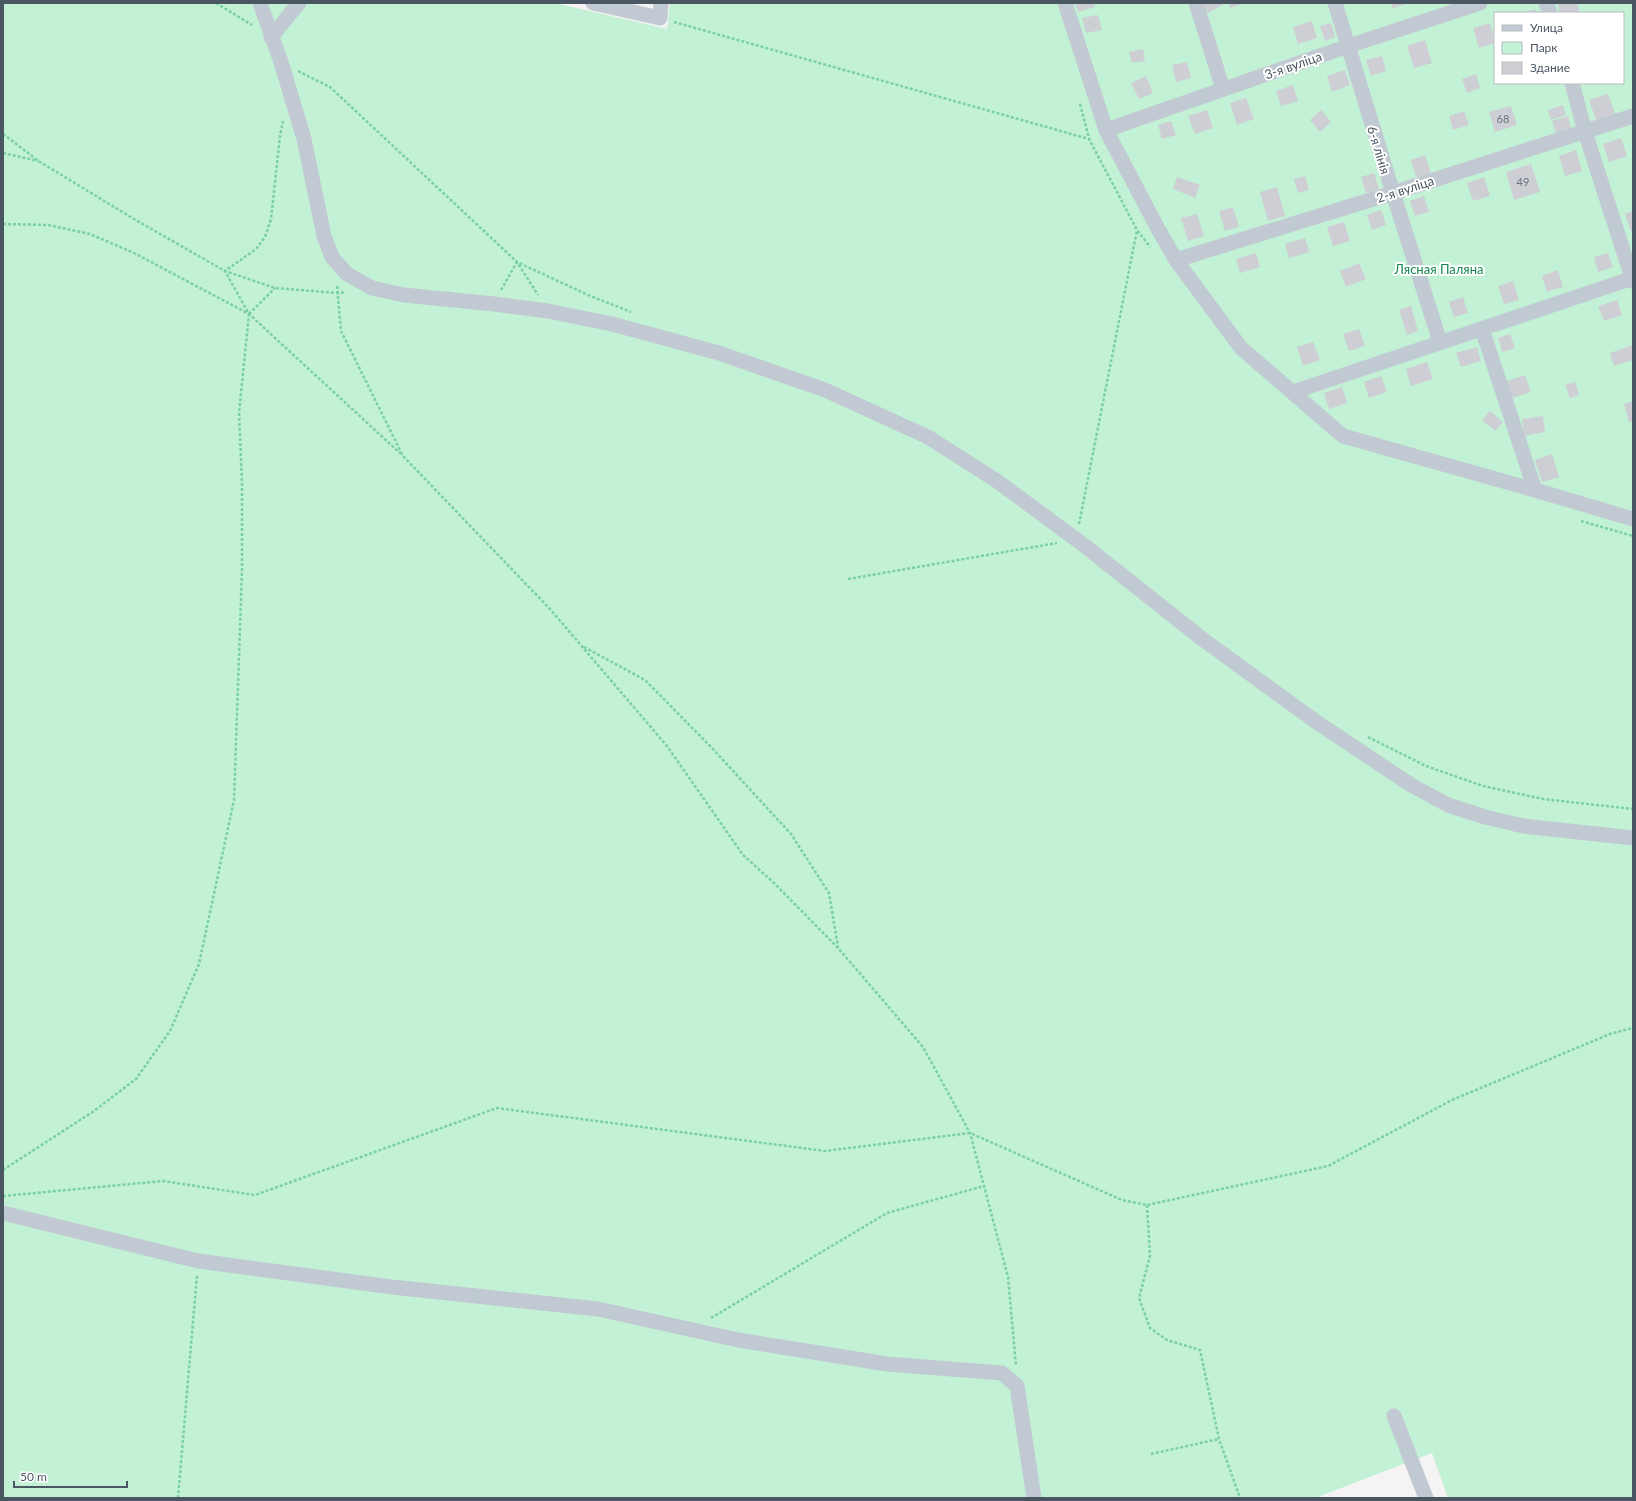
<svg xmlns="http://www.w3.org/2000/svg" width="1636" height="1501" font-family="Lato,sans-serif">
  <style>
    .green { fill: #c3f1d5; fill-rule: evenodd }
    .building { fill: #cdcfd5 }
    .lines { fill: none; stroke-linecap: round; stroke-linejoin: round }
    .path { stroke: #7ad0a6; stroke-width: 2.5; stroke-dasharray: 3 2; stroke-linecap: butt }
    .minor { stroke: #c1cad2; stroke-width: 15 }
    .labels { text-anchor: middle; stroke-width: 4; stroke-linejoin: round; paint-order: stroke }
    .number-label { font-size: 11px; fill: #6b747e }
    .street-label { font-size: 13px; fill: #4a5661; stroke: #fff }
    .park-label { font-size: 13px; fill: #17864f; stroke: #fff }
  </style>
  <rect width="100%" height="100%" fill="#f5f3f3"/>
  <!-- green -->
  <path class="green" d="M3 3H555L667 29 670 3H1633V1498H1448L1432 1453 1315 1498H3ZM1495 13H1623V83H1495Z"/>
  <!-- building -->
  <g class="building">
    <path d="M1075 3H1094L1095 7 1078 12Z"/>
    <path d="M1203 3H1226L1208 13Z"/>
    <path d="M1229 3H1245L1230 8Z"/>
    <path d="M1391 3H1409L1393 8Z"/>
    <path d="M1563 3H1577L1580 13H1560L1558 5Z"/>
    <path d="M1535 9 1536 13H1522Z"/>
    <path d="M1098 15 1102 30 1086 33 1082 18Z"/>
    <path d="M1312 21 1317 38 1298 44 1293 27Z"/>
    <path d="M1331 23 1335 37 1325 41 1320 26Z"/>
    <path d="M1490 23 1495 43 1479 48 1473 28Z"/>
    <path d="M1425 40 1432 63 1414 68 1407 46Z"/>
    <path d="M1143 49 1145 61 1132 63 1129 52Z"/>
    <path d="M1382 56 1386 71 1371 76 1366 60Z"/>
    <path d="M1187 62 1191 78 1176 82 1172 65Z"/>
    <path d="M1345 70 1350 85 1332 92 1327 76Z"/>
    <path d="M1476 74 1480 88 1467 93 1462 79Z"/>
    <path d="M1146 76 1153 93 1139 99 1131 83Z"/>
    <path d="M1293 85 1298 101 1281 106 1276 91Z"/>
    <path d="M1608 94 1615 114 1596 120 1589 100Z"/>
    <path d="M1246 98 1254 119 1237 125 1230 103Z"/>
    <path d="M1563 105 1566 115 1551 120 1548 110Z"/>
    <path d="M1511 106 1517 125 1495 132 1489 112Z"/>
    <path d="M1207 110 1213 128 1195 134 1188 116Z"/>
    <path d="M1321 110 1331 122 1320 132 1310 120Z"/>
    <path d="M1464 111 1469 125 1453 130 1449 116Z"/>
    <path d="M1568 116 1571 128 1556 133 1552 121Z"/>
    <path d="M1171 121 1176 135 1162 139 1158 125Z"/>
    <path d="M1621 138 1627 156 1609 162 1603 144Z"/>
    <path d="M1576 150 1582 171 1565 176 1559 156Z"/>
    <path d="M1425 155 1431 173 1416 177 1411 160Z"/>
    <path d="M1531 164 1540 192 1514 200 1506 172Z"/>
    <path d="M1374 173 1379 189 1366 193 1361 177Z"/>
    <path d="M1305 176 1309 190 1298 193 1294 179Z"/>
    <path d="M1177 177 1200 185 1195 198 1173 189Z"/>
    <path d="M1484 177 1490 196 1473 201 1467 183Z"/>
    <path d="M1277 187 1285 216 1268 221 1260 192Z"/>
    <path d="M1424 196 1429 212 1415 216 1410 201Z"/>
    <path d="M1233 207 1239 227 1225 231 1219 211Z"/>
    <path d="M1381 210 1386 225 1372 230 1367 215Z"/>
    <path d="M1633 211V231L1631 232 1625 214Z"/>
    <path d="M1197 214 1204 236 1188 241 1181 218Z"/>
    <path d="M1344 222 1350 241 1333 246 1327 227Z"/>
    <path d="M1305 238 1309 252 1289 258 1285 244Z"/>
    <path d="M1256 253 1260 267 1240 273 1236 259Z"/>
    <path d="M1608 253 1613 267 1598 272 1594 257Z"/>
    <path d="M1359 263 1366 279 1346 287 1340 271Z"/>
    <path d="M1558 270 1563 287 1547 292 1542 276Z"/>
    <path d="M1513 281 1519 300 1504 304 1498 286Z"/>
    <path d="M1463 297 1468 313 1454 317 1449 302Z"/>
    <path d="M1617 300 1622 315 1604 321 1598 306Z"/>
    <path d="M1411 306 1418 331 1407 335 1399 310Z"/>
    <path d="M1359 329 1365 346 1349 351 1343 334Z"/>
    <path d="M1510 334 1515 348 1502 352 1498 338Z"/>
    <path d="M1313 342 1320 360 1303 366 1297 347Z"/>
    <path d="M1633 345V360L1614 366 1610 353Z"/>
    <path d="M1477 347 1481 361 1461 367 1456 353Z"/>
    <path d="M1427 362 1433 379 1411 386 1406 369Z"/>
    <path d="M1525 375 1531 392 1512 398 1507 381Z"/>
    <path d="M1381 376 1387 392 1369 398 1364 382Z"/>
    <path d="M1575 382 1579 395 1570 398 1565 385Z"/>
    <path d="M1342 387 1347 403 1329 409 1324 393Z"/>
    <path d="M1633 401V421L1629 422 1624 404Z"/>
    <path d="M1490 411 1503 422 1495 431 1482 420Z"/>
    <path d="M1543 416 1545 432 1524 436 1522 419Z"/>
    <path d="M1552 454 1559 477 1542 482 1535 460Z"/>
  </g>
  <g class="lines">
    <!-- path -->
    <g class="path">
      <path d="M216 3 252 25"/>
      <path d="M674 22 1089 139 1137 230 1150 247"/>
      <path d="M298 71 330 87 517 262 538 295"/>
      <path d="M1080 104 1089 138"/>
      <path d="M3 134 40 162 134 219 225 271 275 288 338 293 346 292"/>
      <path d="M3 153 38 161"/>
      <path d="M3 224 48 225 90 234 134 253 249 314 401 454"/>
      <path d="M337 286 341 331 403 456 550 609 667 746 743 855 774 883 838 948 923 1047 970 1133 1008 1277 1016 1366"/>
      <path d="M501 290 517 262 588 295 631 312"/>
      <path d="M249 314 275 288"/>
      <path d="M1581 521 1633 536"/>
      <path d="M1079 524 1137 230"/>
      <path d="M848 579 1057 543"/>
      <path d="M584 647 645 680 712 748 791 834 829 893 838 947"/>
      <path d="M1368 737 1426 766 1483 786 1543 799 1633 809"/>
      <path d="M3 1170 94 1111 136 1079 170 1031 199 964 234 800 242 570V482L239 413 249 314 225 271 256 249 265 237 271 219 280 136 283 121"/>
      <path d="M3 1196 163 1181 255 1195 497 1108 825 1151 970 1133 1122 1200 1147 1205 1328 1166 1452 1100 1610 1034 1633 1028"/>
      <path d="M1147 1205 1150 1256 1139 1298 1150 1328 1167 1340 1200 1350 1219 1439 1240 1498"/>
      <path d="M711 1318 887 1213 984 1186"/>
      <path d="M1151 1454 1219 1439"/>
      <path d="M178 1498 197 1275"/>
    </g>
    <!-- minor -->
    <g class="minor">
      <path d="M260 3 281 62 304 139 324 236 332 257 347 274 372 288 404 295 494 304 548 311 612 324 719 353 825 390 928 437 997 481 1085 546 1201 638 1315 721 1411 785 1448 805 1485 817 1523 826 1633 838"/>
      <path d="M593 3 660 18 661 3"/>
      <path d="M1065 3 1106 130 1157 227 1176 260 1241 348 1343 436 1535 490 1633 519"/>
      <path d="M1196 3 1223 89"/>
      <path d="M1335 3 1393 193 1440 342"/>
      <path d="M1546 3 1550 13"/>
      <path d="M271 37 299 3"/>
      <path d="M1572 83 1585 132 1633 281"/>
      <path d="M1106 130 1348 46 1480 3"/>
      <path d="M1176 260 1393 193 1633 116"/>
      <path d="M1482 329 1535 490"/>
      <path d="M1293 392 1633 278"/>
      <path d="M3 1213 198 1261 392 1287 598 1309 738 1340 887 1364 1002 1373 1017 1386 1034 1498"/>
      <path d="M1394 1416 1426 1498"/>
    </g>
  </g>
  <g class="labels">
    <!-- number labels -->
    <g class="number-label">
      <text x="1503" y="123">68</text>
      <text x="1523" y="186">49</text>
    </g>
    <!-- street labels -->
    <g class="street-label">
      <text transform="translate(1293 65) rotate(-19)" y="5">3-я вуліца</text>
      <text transform="translate(1379 150) rotate(73)" y="5">6-я лінія</text>
      <text transform="translate(1405 189) rotate(-18)" y="5">2-я вуліца</text>
    </g>
    <!-- park labels -->
    <g class="park-label">
      <text x="1439" y="274">Лясная Паляна</text>
    </g>
  </g>
  <!-- border -->
  <rect width="1636" height="1501" fill="none" stroke="#4a5661" stroke-width="8"/>
  <!-- legend -->
  <rect x="1494" y="12" width="130" height="72" fill="#ffffff" stroke="#b7bbc0"/>
  <rect x="1502" y="25" width="20" height="6" fill="#c1cad2" stroke="#b7bbc0"/>
  <text x="1530" y="32" font-size="12" fill="#4a5661">Улица</text>
  <rect x="1502" y="42" width="20" height="12" fill="#c3f1d5" stroke="#b7bbc0"/>
  <text x="1530" y="52" font-size="12" fill="#4a5661">Парк</text>
  <rect x="1502" y="62" width="20" height="12" fill="#cdcfd5" stroke="#b7bbc0"/>
  <text x="1530" y="72" font-size="12" fill="#4a5661">Здание</text>
  <!-- scale -->
  <path d="M14 1481v6h113v-6" fill="none" stroke="#4a5661" stroke-width="2"/>
  <text x="20" y="1481" font-size="12" fill="#4a5661" stroke="#ffffff" stroke-width="3" paint-order="stroke">50 m</text>
</svg>
